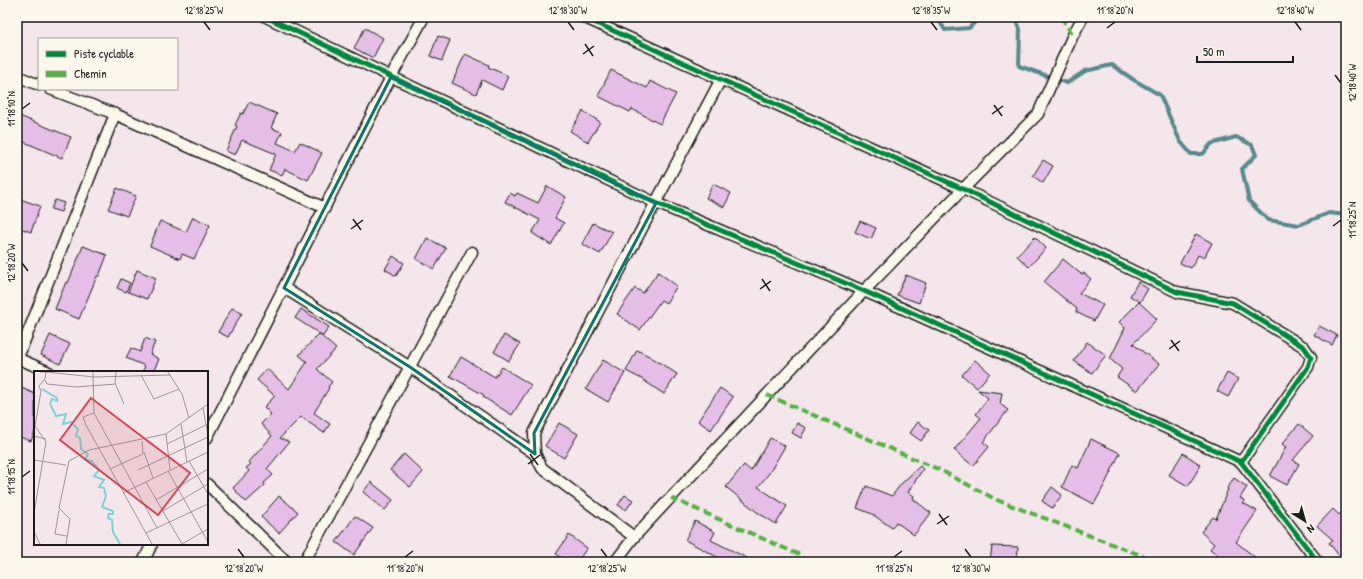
<svg xmlns="http://www.w3.org/2000/svg" width="1363" height="579" font-family="'Patrick Hand',sans-serif">
  <style>
    .lines { fill: none; stroke-linecap: round; stroke-linejoin: round }
    .stream { stroke: #58898c; stroke-width: 4 }
    .building { fill: #e5bee7; stroke: #1c1c1c }
    .minor-casing { stroke: #1c1c1c; stroke-width: 13 }
    .minor { stroke: #fbf7ec; stroke-width: 10 }
    .quiet { stroke: #55b145; stroke-width: 4; stroke-dasharray: 8 4; stroke-linecap: butt }
    .cycleway-casing { stroke: #fbf7ec; stroke-width: 8 }
    .cycleway { stroke: #00873e; stroke-width: 5 }
    .marked { fill: none; stroke: #0f766e; stroke-width: 3; stroke-linejoin: round }
    .ticks { fill: none; stroke: #1c1c1c; stroke-width: 1.5 }
    .inset-river { fill: none; stroke: #80d1d6; stroke-width: 2 }
    .inset-road { fill: none; stroke: #9e9598; stroke-width: 1 }
    .view { fill: #d1495b; fill-opacity: 0.15; stroke: #d1495b; stroke-width: 2 }
    .inset-edge { fill: none; stroke: #1c1c1c; stroke-width: 2 }
    .neatline { fill: none; stroke: #1c1c1c; stroke-width: 1.5 }
    .ticks-label { font-size: 10px; text-anchor: middle; fill: #1c1c1c }
  </style>
  <rect width="100%" height="100%" fill="#f4e6ea"/>
  <filter id="ink" filterUnits="userSpaceOnUse"><feTurbulence type="fractalNoise" baseFrequency=".025" numOctaves="2"/><feDisplacementMap in="SourceGraphic" scale="8" xChannelSelector="R" yChannelSelector="G"/><feConvolveMatrix kernelMatrix="1 2 1 2 8 2 1 2 1" color-interpolation-filters="sRGB"/></filter>
  <g filter="url(#ink)">
    <g class="lines">
      <!-- stream -->
      <g class="stream">
        <path d="M937 17 945 30 969 28 980 17"/>
        <path d="M1015 17 1020 29 1019 66 1067 83 1085 71 1112 65 1134 80 1160 95 1180 141 1191 154H1203L1211 144 1236 137 1252 145 1256 155 1242 169 1249 201 1268 220 1299 225 1329 213 1346 215"/>
      </g>
    </g>
    <!-- building -->
    <g class="building">
      <path d="M365 28 383 38 373 58 354 48Z"/>
      <path d="M438 36 450 40 442 61 430 56Z"/>
      <path d="M465 54 489 65 488 67 508 76 502 90 482 80 476 94 452 83Z"/>
      <path d="M611 70 647 88 650 81 676 94 660 124 632 109 630 112 598 96Z"/>
      <path d="M249 102 277 114 271 128 282 132 277 143 295 151 300 142 322 153 308 180 285 169 282 175 269 170 276 154 242 140 235 155 226 151 237 126 235 125 241 113 243 114Z"/>
      <path d="M583 111 600 122 588 142 570 131Z"/>
      <path d="M17 115 71 137 62 158 17 139Z"/>
      <path d="M1043 160 1053 166 1043 183 1033 176Z"/>
      <path d="M713 184 731 193 724 207 706 198Z"/>
      <path d="M547 186 566 197 555 218 564 223 551 245 532 233 540 220 505 202 510 193 515 196 517 193 538 203Z"/>
      <path d="M117 188 136 196 127 216 108 209Z"/>
      <path d="M17 198 40 206 31 232 17 227Z"/>
      <path d="M55 200 64 203 61 212 51 209Z"/>
      <path d="M193 217 210 225 194 259 182 254 180 259 150 246 160 221 186 232Z"/>
      <path d="M860 221 876 228 871 239 855 232Z"/>
      <path d="M593 223 612 232 600 254 582 244Z"/>
      <path d="M1196 234 1212 243 1204 258 1198 255 1191 268 1180 263Z"/>
      <path d="M1035 237 1046 248 1029 267 1017 256Z"/>
      <path d="M427 238 446 248 434 269 416 259Z"/>
      <path d="M83 246 107 255 99 276H97L79 319 55 309 66 282 68 283Z"/>
      <path d="M393 256 404 263 396 276 385 269Z"/>
      <path d="M1063 259 1081 274 1084 273 1091 279 1079 293 1103 305 1094 321 1076 312 1077 309 1044 282Z"/>
      <path d="M137 270 156 278 147 299 128 292Z"/>
      <path d="M658 272 677 286 666 303 661 300 640 330 617 314 635 288 643 293Z"/>
      <path d="M906 275 926 283 919 303 897 295Z"/>
      <path d="M121 279 130 283 126 292 117 288Z"/>
      <path d="M1138 282 1148 289 1140 302 1130 296Z"/>
      <path d="M1139 302 1157 319 1133 344 1159 364 1137 391 1117 377 1122 369 1110 359 1125 328 1119 322Z"/>
      <path d="M232 308 242 313 228 337 218 332Z"/>
      <path d="M301 309 329 327 323 336 295 318Z"/>
      <path d="M1319 326 1337 335 1332 345 1314 335Z"/>
      <path d="M319 334 336 349 317 369 332 382 328 387 329 388 314 413 330 424 324 433 301 417 280 438 289 442 267 469 273 475 264 483 265 485 246 502 233 488 249 471 246 468 251 464 249 462 272 436 261 424 271 414 264 407 275 396 257 380 267 369 289 389 307 362 299 355Z"/>
      <path d="M50 335 70 344 60 364 41 355Z"/>
      <path d="M504 335 520 344 509 361 494 352Z"/>
      <path d="M145 338 155 342 150 354 159 359 153 372H142L145 366 126 358 131 348 140 352Z"/>
      <path d="M1087 342 1106 355 1092 373 1074 361Z"/>
      <path d="M637 350 651 357 677 374 664 394 640 378 626 371Z"/>
      <path d="M461 357 495 377 502 367 531 385 512 415 483 397 484 395 450 376Z"/>
      <path d="M603 360 625 373 608 402 586 389Z"/>
      <path d="M975 360 990 373 977 388 962 375Z"/>
      <path d="M1227 373 1238 379 1228 397 1217 391Z"/>
      <path d="M17 386 35 394V431L31 441 17 436Z"/>
      <path d="M720 388 733 397 711 430 698 421Z"/>
      <path d="M978 390 1002 393 1000 404 1008 410 983 442 989 447 973 466 954 450 981 418 976 414 988 398Z"/>
      <path d="M918 422 929 430 921 441 910 433Z"/>
      <path d="M559 423 578 434 564 458 545 446Z"/>
      <path d="M797 423 806 428 801 438 792 433Z"/>
      <path d="M1299 424 1313 436 1293 460 1299 464 1287 485 1270 476 1286 447 1282 444Z"/>
      <path d="M770 438 785 446 770 472 758 487 787 506 776 524 757 512 726 487 744 465 751 471Z"/>
      <path d="M1091 439 1120 453 1104 486 1094 504 1062 487 1072 465 1078 468Z"/>
      <path d="M1183 453 1201 465 1188 486 1169 475Z"/>
      <path d="M404 454 423 472 410 487 390 470Z"/>
      <path d="M920 466 923 469 908 492 914 496 913 499 931 513 914 535 896 522 892 528 872 514 857 508 866 486 892 496 901 484Z"/>
      <path d="M1234 478 1247 487 1240 498 1244 500 1243 503 1257 511 1236 542 1261 562H1227L1210 549 1214 544 1201 532 1213 517 1216 519 1228 489 1227 488Z"/>
      <path d="M371 482 393 500 385 510 363 492Z"/>
      <path d="M1052 487 1062 495 1052 508 1042 501Z"/>
      <path d="M625 495 633 500 626 510 618 505Z"/>
      <path d="M279 496 298 512 279 533 261 517Z"/>
      <path d="M1346 508V562H1344L1329 543 1333 540 1317 526 1333 509 1339 515Z"/>
      <path d="M355 516 373 528 354 555 336 542Z"/>
      <path d="M695 521 715 532 711 540 755 562H717L719 558 685 540Z"/>
      <path d="M569 535 587 548 577 562H567L556 554Z"/>
      <path d="M992 546 1018 547 1017 562H990Z"/>
    </g>
    <g class="lines">
      <defs>
        <g id="minor">
          <path d="M266 17 656 203 864 291 1241 462 1318 562"/>
          <path d="M583 17 963 189 1177 292 1233 303 1304 347 1311 357 1308 367 1241 462"/>
          <path d="M17 76 39 85"/>
          <path d="M50 89 115 114 325 208"/>
          <path d="M284 288 410 367 535 454"/>
          <path d="M17 358 49 372"/>
          <path d="M17 360 115 114"/>
          <path d="M207 438 391 77 424 17"/>
          <path d="M207 484 287 562"/>
          <path d="M634 537 542 468 535 454 534 433 721 79"/>
          <path d="M143 562 152 544"/>
          <path d="M304 562 472 252"/>
          <path d="M615 562 634 537 864 291 963 189 1038 114 1073 35 1083 17"/>
        </g>
      </defs>
      <!-- minor casing -->
      <use href="#minor" class="minor-casing"/>
      <!-- minor -->
      <use href="#minor" class="minor"/>
      <!-- quiet -->
      <g class="quiet">
        <path d="M1061 17 1073 35"/>
        <path d="M767 395 940 470 997 500 1156 561"/>
        <path d="M671 498 800 555 805 562"/>
      </g>
      <defs>
        <g id="cycleway">
          <path d="M266 17 656 203 864 291 1241 462 1318 562"/>
          <path d="M583 17 963 189 1177 292 1233 303 1304 347 1311 357 1308 367 1241 462"/>
        </g>
      </defs>
      <!-- cycleway casing -->
      <use href="#cycleway" class="cycleway-casing"/>
      <!-- cycleway -->
      <use href="#cycleway" class="cycleway"/>
    </g>
  </g>
  <!-- marked area -->
  <path class="marked" d="M391 77 656 203 534 433 535 454 410 367 284 288Z"/>
  <!-- ticks -->
  <path class="ticks" d="M204 22 210 30M568 22 574 30M931 22 937 30M1295 22 1301 30M1107 28 1115 22M585 44 593 56M583 54 594 46M1335 75 1341 83M994 105 1002 116M22 109 30 103M992 114 1003 106M353 219 361 230M1333 226 1341 220M351 229 363 220M22 263 28 271M762 279 770 291M760 289 771 281M1171 340 1179 351M1169 349 1180 341M530 454 538 465M528 464 540 455M22 477 30 471M939 514 947 525M937 524 949 516M238 549 244 557M601 549 607 557M965 549 971 557M405 557 413 551M894 557 902 551"/>
  <!-- overview -->
  <g transform="translate(34 371)">
    <rect width="174" height="174" fill="#f4e6ea"/>
    <path class="inset-river" d="M8 18 23 27V30L18 28 16 33 22 45 32 43 29 53 37 51 44 58 42 65 46 67 47 78 54 83 51 89 58 90 65 99 60 105 70 109 65 116 70 117 72 125 68 136 79 140V143H75L74 147 78 149 79 161 86 173"/>
    <path class="inset-road" d="M12 1 60 6 136 4M59 1 60 42 123 157M82 1 81 12 90 33M134 1 148 23 155 47M107 4 120 28 145 18M11 9 13 13 42 16 82 13M169 37 174 65M60 42 49 46 52 54 118 173M147 53 153 91M132 63 136 99M0 65 12 68M133 73 174 53M110 81 119 107M0 89 32 94M155 90 174 123M76 98 109 83 108 70M104 99 174 66M134 100 174 171M112 111 148 173M89 122 174 81M122 129 174 98M25 139 21 163 33 165M129 140 174 113M0 142 12 71 1 55 7 20 5 15 11 8 12 1H6M0 161 6 173M112 162 174 133M32 173 36 148 25 137 35 90 55 79 132 63 174 33M148 173 174 158"/>
    <path class="view" d="M57 27 156 102 124 144 26 69Z"/>
    <rect width="174" height="174" class="inset-edge"/>
  </g>
  <!-- margin -->
  <rect width="1363" height="579" fill="none" stroke="#fbf7ec" stroke-width="44"/>
  <!-- legend -->
  <rect x="38" y="38" width="140" height="52" fill="#fbf7ec" stroke="#a29f99"/>
  <rect x="46" y="51" width="20" height="6" fill="#00873e" stroke="#a29f99"/>
  <text x="74" y="58" font-size="12" fill="#1c1c1c">Piste cyclable</text>
  <rect x="46" y="71" width="20" height="6" fill="#55b145" stroke="#a29f99"/>
  <text x="74" y="78" font-size="12" fill="#1c1c1c">Chemin</text>
  <!-- north arrow -->
  <g transform="translate(1305 521) rotate(143)" stroke="#fbf7ec" stroke-width="3" paint-order="stroke">
  <path d="M0-3L7 15L0 10L-7 15Z" fill="#1c1c1c"/>
  <text y="-6" font-size="11" font-weight="bold" text-anchor="middle" fill="#1c1c1c">N</text>
  </g>
  <!-- scale -->
  <path d="M1197 56v6h96v-6" fill="none" stroke="#1c1c1c" stroke-width="2"/>
  <text x="1203" y="56" font-size="12" fill="#1c1c1c" stroke="#fbf7ec" stroke-width="3" paint-order="stroke">50 m</text>
  <rect x="22" y="22" width="1319" height="535" class="neatline"/>
  <g class="ticks-label">
    <text x="204" y="14">12°18'25"W</text>
    <text x="568" y="14">12°18'30"W</text>
    <text x="931" y="14">12°18'35"W</text>
    <text x="1115" y="14">11°18'20"N</text>
    <text x="1295" y="14">12°18'40"W</text>
    <text transform="translate(1352 83) rotate(-90)" y="4">12°18'40"W</text>
    <text transform="translate(11 109) rotate(-90)" y="4">11°18'10"N</text>
    <text transform="translate(1352 220) rotate(-90)" y="4">11°18'25"N</text>
    <text transform="translate(11 263) rotate(-90)" y="4">12°18'20"W</text>
    <text transform="translate(11 477) rotate(-90)" y="4">11°18'15"N</text>
    <text x="244" y="572">12°18'20"W</text>
    <text x="405" y="572">11°18'20"N</text>
    <text x="607" y="572">12°18'25"W</text>
    <text x="894" y="572">11°18'25"N</text>
    <text x="971" y="572">12°18'30"W</text>
  </g>
</svg>
